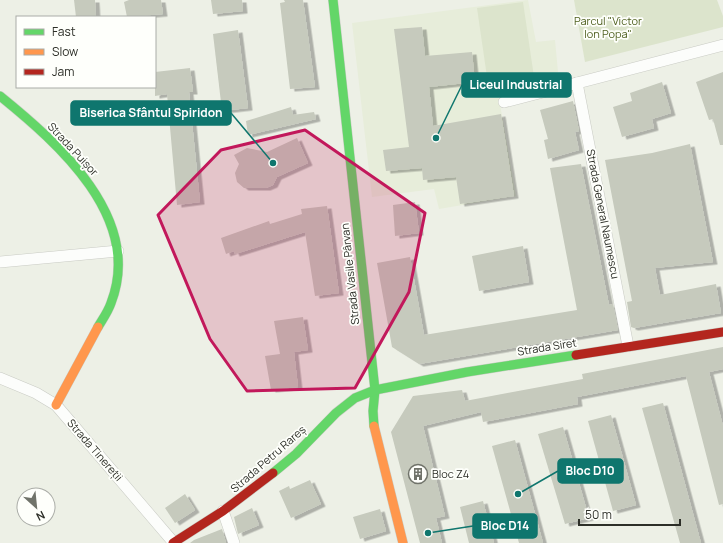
<svg xmlns="http://www.w3.org/2000/svg" width="723" height="543" font-family="Manrope,sans-serif">
  <style>
    .built { fill: #e7edda }
    .green { fill: #dce4cc }
    .building { fill: #c6cabd; filter: url(#shadow) }
    .lines { fill: none; stroke-linecap: round; stroke-linejoin: round }
    .street-casing { stroke: #c9cbc4; stroke-width: 12 }
    .fast-casing { stroke: #c9cbc4; stroke-width: 10 }
    .slow-casing { stroke: #c9cbc4; stroke-width: 10 }
    .jam-casing { stroke: #c9cbc4; stroke-width: 10 }
    .street { stroke: #fcfdfb; stroke-width: 11 }
    .fast { stroke: #63d668; stroke-width: 9 }
    .slow { stroke: #ff974d; stroke-width: 9 }
    .jam { stroke: #b3261e; stroke-width: 9 }
    .marked { fill: #c2185b; fill-opacity: 0.2; stroke: #c2185b; stroke-width: 3; stroke-linejoin: round }
    .labels { text-anchor: middle; stroke-width: 3.5; stroke-linejoin: round; paint-order: stroke }
    .park-label { font-size: 11px; fill: #4f6020; stroke: #fefffb }
    .street-label { font-size: 11px; fill: #2d2f28; stroke: #fefffb }
    .poi-label { font-size: 11px; fill: #2d2f28; stroke: #fefffb; text-anchor: start }
    .leader { fill: none; stroke: #0f766e; stroke-width: 1.5 }
    .callout-dot { fill: #0f766e; stroke: #fefffb; stroke-width: 1.5 }
    .callout { fill: #0f766e; stroke: #0f766e; stroke-width: 1.5 }
    .callout-label { font-size: 12px; text-anchor: middle; font-weight: bold; fill: #fff }
  </style>
  <defs>
    <filter id="shadow"><feDropShadow dx="4.5" dy="2.5" stdDeviation="0" flood-color="#0004"/></filter>
  </defs>
  <rect width="100%" height="100%" fill="#edf0e6"/>
  <!-- built -->
  <path class="built" d="M528 0 536 42 555 40 558 72 497 87 516 196 439 209 434 189 372 197 352 23Z"/>
  <!-- green -->
  <g class="green">
    <path d="M574 0H717L723 16V27L585 62Z"/>
    <path d="M523 2 534 77 488 84 477 8Z"/>
  </g>
  <!-- building -->
  <g class="building">
    <path d="M74 0H95L96 17H76Z"/>
    <path d="M129 0H161L163 14 127 17 124 2Z"/>
    <path d="M211 0H242L243 11 213 14Z"/>
    <path d="M284 0H303L315 87 290 89 280 3 285 2Z"/>
    <path d="M422 27 425 56 472 52 475 82 429 87 433 126 501 114 514 196 460 204 456 177 423 180 422 168 386 171 383 150 409 147 394 29Z"/>
    <path d="M238 30 248 108 222 111 213 34Z"/>
    <path d="M190 68 193 92H189L200 202 177 205 167 94 155 96V72Z"/>
    <path d="M723 72V145H720L713 119 709 120 696 82Z"/>
    <path d="M662 82 671 113 652 119 654 128 622 137 613 107 632 101 630 93Z"/>
    <path d="M573 101 579 131 575 132 579 150 548 159 544 140 548 139 540 110Z"/>
    <path d="M291 107 293 115 314 112 316 119 248 135 246 121Z"/>
    <path d="M297 138 308 163 277 177 273 185 266 188H244L237 182 235 173 239 164 234 155 247 148 267 152Z"/>
    <path d="M690 144 713 262 655 268 660 295 716 284 721 313 634 328 631 327 627 302 632 301 605 160 652 153Z"/>
    <path d="M581 164 609 305 613 304 618 330 419 364 392 347 377 263 410 257 424 335 577 310 550 168Z"/>
    <path d="M415 202 419 233 395 236 393 205Z"/>
    <path d="M327 206 339 293 315 296 305 232 235 254 234 251 226 254 221 238 269 221 270 224 302 214 301 209Z"/>
    <path d="M523 246 529 282 479 291 472 256Z"/>
    <path d="M303 317 308 350 294 352 298 387 271 390 265 356 280 354 274 321Z"/>
    <path d="M723 347V369L709 372 723 426V504L719 505 686 376 577 397 578 404 483 422 481 412 423 426 445 516 436 518 442 543H420L391 432 413 396 462 390 465 401 583 379 582 374Z"/>
    <path d="M663 403 701 543H680L642 408Z"/>
    <path d="M611 415 636 505 613 511 588 421Z"/>
    <path d="M563 427 589 518 565 524 538 434Z"/>
    <path d="M515 440 543 543H519L492 446Z"/>
    <path d="M310 480 321 504 291 518 279 491 289 486 290 489Z"/>
    <path d="M185 494 195 510 175 523 165 508Z"/>
    <path d="M483 501 494 543H469L460 507Z"/>
    <path d="M252 508 259 525 238 534 234 517Z"/>
    <path d="M380 509 386 531 360 539 353 517Z"/>
    <path d="M222 529 226 543H190L194 540Z"/>
  </g>
  <g class="lines">
    <defs>
      <g id="street">
        <path d="M577 83 628 346"/>
        <path d="M504 102 723 45"/>
        <path d="M0 262 118 251"/>
        <path d="M0 378 36 393 56 405 174 543"/>
        <path d="M223 511 234 543"/>
      </g>
      <g id="fast">
        <path d="M333 0 375 390 373 411 374 426"/>
        <path d="M0 96C58 143 144 218 111 303 108 312 102 320 98 327"/>
        <path d="M273 473 296 454 336 413 355 398 375 390 467 372 576 355"/>
      </g>
      <g id="slow">
        <path d="M56 405 98 327"/>
        <path d="M374 426 403 543"/>
      </g>
      <g id="jam">
        <path d="M576 355 723 332"/>
        <path d="M173 543 223 511 273 473"/>
      </g>
    </defs>
    <!-- street casing -->
    <use href="#street" class="street-casing"/>
    <!-- fast casing -->
    <use href="#fast" class="fast-casing"/>
    <!-- slow casing -->
    <use href="#slow" class="slow-casing"/>
    <!-- jam casing -->
    <use href="#jam" class="jam-casing"/>
    <!-- street -->
    <use href="#street" class="street"/>
    <!-- fast -->
    <use href="#fast" class="fast"/>
    <!-- slow -->
    <use href="#slow" class="slow"/>
    <!-- jam -->
    <use href="#jam" class="jam"/>
  </g>
  <!-- marked area -->
  <path class="marked" d="M305 130 425 213 409 292 355 388 247 391 210 339 158 215 221 150Z"/>
  <!-- icons -->
  <defs>
    <symbol id="building-ring" viewBox="-11 -11 22 22"><circle r="9.5" fill="#fefffb" stroke="#70736a" stroke-width="1.5"/><path d="M-4-6H4V6H1V3H-1V6H-4ZM-2.5-4.3h1.7v1.8h-1.7ZM.8-4.3h1.7v1.8H.8ZM-2.5-1h1.7V.8h-1.7ZM.8-1h1.7V.8H.8Z" fill="#70736a"/></symbol>
  </defs>
  <g fill-rule="evenodd">
    <use href="#building-ring" x="407" y="463" width="22" height="22"/>
  </g>
  <g class="labels">
    <!-- park labels -->
    <g class="park-label">
      <text x="608" y="25">Parcul "Victor<tspan x="608" dy="13">Ion Popa"</tspan></text>
    </g>
    <!-- street labels -->
    <g class="street-label">
      <text transform="translate(73 149) rotate(47)" y="4">Strada Puișor</text>
      <text transform="translate(603 214) rotate(79)" y="4">Strada General Naumescu</text>
      <text transform="translate(350 274) rotate(-96)" y="4">Strada Vasile Pârvan</text>
      <text transform="translate(547 347) rotate(-9)" y="4">Strada Siret</text>
      <text transform="translate(95 450) rotate(49)" y="4">Strada Tinereții</text>
      <text transform="translate(268 459) rotate(-41)" y="4">Strada Petru Rareș</text>
    </g>
    <!-- poi labels -->
    <g class="poi-label">
      <text x="432" y="478">Bloc Z4</text>
    </g>
  </g>
  <!-- callouts -->
  <path class="leader" d="M436 138L462 85M273 163L231 113M518 494L558 471M428 533L473 526"/>
  <g class="callout-dot">
    <circle cx="436" cy="138" r="4"/>
    <circle cx="273" cy="163" r="4"/>
    <circle cx="518" cy="494" r="4"/>
    <circle cx="428" cy="533" r="4"/>
  </g>
  <g class="callout">
    <rect x="462" y="73" width="109" height="24" rx="4"/>
    <rect x="71" y="101" width="160" height="24" rx="4"/>
    <rect x="558" y="459" width="65" height="24" rx="4"/>
    <rect x="473" y="514" width="64" height="24" rx="4"/>
  </g>
  <g class="callout-label">
    <text x="516" y="89">Liceul Industrial</text>
    <text x="151" y="117">Biserica Sfântul Spiridon</text>
    <text x="590" y="475">Bloc D10</text>
    <text x="505" y="530">Bloc D14</text>
  </g>
  <!-- legend -->
  <rect x="16" y="16" width="140" height="72" fill="#fefffb" stroke="#aaaca7"/>
  <rect x="24" y="29" width="20" height="6" fill="#63d668" stroke="#aaaca7"/>
  <text x="52" y="36" font-size="12" fill="#2d2f28">Fast</text>
  <rect x="24" y="49" width="20" height="6" fill="#ff974d" stroke="#aaaca7"/>
  <text x="52" y="56" font-size="12" fill="#2d2f28">Slow</text>
  <rect x="24" y="69" width="20" height="6" fill="#b3261e" stroke="#aaaca7"/>
  <text x="52" y="76" font-size="12" fill="#2d2f28">Jam</text>
  <!-- north arrow -->
  <g transform="translate(36 507) rotate(153)"><circle r="19" fill="#fefffb" stroke="#aaaca7"/>
  <path d="M0-3L7 15L0 10L-7 15Z" fill="#70736a"/>
  <text y="-6" font-size="11" font-weight="bold" text-anchor="middle" fill="#2d2f28">N</text>
  </g>
  <!-- scale -->
  <path d="M579 519v6h101v-6" fill="none" stroke="#2d2f28" stroke-width="2"/>
  <text x="585" y="519" font-size="12" fill="#2d2f28" stroke="#fefffb" stroke-width="3" paint-order="stroke">50 m</text>
</svg>
